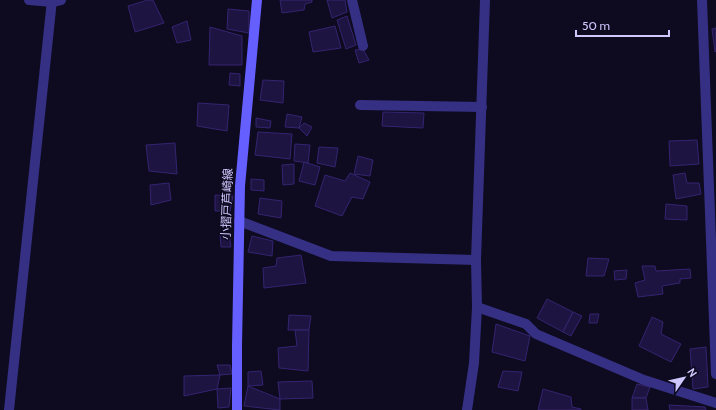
<svg xmlns="http://www.w3.org/2000/svg" width="716" height="410" font-family="Cabin,'Noto Sans JP',sans-serif">
  <style>
    .building { fill: #1e1442; stroke: #342470 }
    .lines { fill: none; stroke-linecap: round; stroke-linejoin: round }
    .street { stroke: #353083; stroke-width: 10 }
    .secondary { stroke: #655fff; stroke-width: 10 }
    .labels { text-anchor: middle; stroke-width: 3; stroke-linejoin: round; paint-order: stroke }
    .street-label { font-size: 12px; fill: #cfc8ff; stroke: #0e0a1f }
  </style>
  <rect width="100%" height="100%" fill="#0e0a1f"/>
  <!-- building -->
  <g class="building">
    <path d="M148 0H153L164 23 135 32 128 6Z"/>
    <path d="M280 0H312V2L305 4 304 10 282 13Z"/>
    <path d="M327 0H345L347 12 332 18Z"/>
    <path d="M228 9 249 11V33L227 29Z"/>
    <path d="M347 16 356 45 346 49 337 20Z"/>
    <path d="M187 21 191 40 177 43 172 27Z"/>
    <path d="M335 26 341 48 313 52 309 32Z"/>
    <path d="M210 27 242 36V65H209Z"/>
    <path d="M716 28V51L715 52 712 29Z"/>
    <path d="M363 49 369 60 359 63 355 50Z"/>
    <path d="M230 73 240 74V86L229 85Z"/>
    <path d="M263 80 284 81 283 103 260 100Z"/>
    <path d="M198 103 229 105 227 131 197 126Z"/>
    <path d="M383 112 424 113 423 128 382 126Z"/>
    <path d="M287 114 302 117 299 128 285 127Z"/>
    <path d="M256 118 271 121 270 128 256 127Z"/>
    <path d="M304 123 312 127 307 136 299 128Z"/>
    <path d="M258 132 292 134 290 159 255 155Z"/>
    <path d="M697 140 699 164 670 166 669 141Z"/>
    <path d="M175 143 177 174 149 171 146 145Z"/>
    <path d="M295 144 310 145 308 163 294 161Z"/>
    <path d="M319 147 338 148 335 167 317 163Z"/>
    <path d="M358 156 373 160 370 176 354 174Z"/>
    <path d="M304 162 320 167 315 185 299 181Z"/>
    <path d="M294 164V184L283 185 282 165Z"/>
    <path d="M350 173 370 182 363 199 352 197 342 216 315 206 325 175 345 181Z"/>
    <path d="M685 173 687 183H699L701 194 676 199 673 175Z"/>
    <path d="M251 179 264 180V191L251 190Z"/>
    <path d="M169 183 171 200 151 205 150 185Z"/>
    <path d="M215 195 233 196 230 211H215Z"/>
    <path d="M260 198 282 201 281 218 258 214Z"/>
    <path d="M666 204 687 206V220L665 219Z"/>
    <path d="M229 233 231 247H221L220 235Z"/>
    <path d="M252 236 273 241 272 256 248 252Z"/>
    <path d="M301 255 306 283 264 288 263 268 276 266 277 258Z"/>
    <path d="M588 258 609 259 604 276H586Z"/>
    <path d="M642 266H655L656 271 690 269 691 278 680 279V283L662 286 663 294 638 297 635 283 645 280Z"/>
    <path d="M627 270 626 279 615 280 614 271Z"/>
    <path d="M547 299 573 312 563 332 537 318Z"/>
    <path d="M573 312 582 316 571 336 563 332Z"/>
    <path d="M590 314H599L597 323H589Z"/>
    <path d="M289 315 311 316 309 330H288Z"/>
    <path d="M652 317 663 322 661 334 681 344 671 362 639 346Z"/>
    <path d="M496 324 530 336 525 361 492 352Z"/>
    <path d="M295 330H309L308 371 279 368 278 348 297 346Z"/>
    <path d="M706 347 708 387 693 389 690 349Z"/>
    <path d="M217 365H230L232 374 220 375Z"/>
    <path d="M261 371 263 385 248 386V372Z"/>
    <path d="M503 371 522 372 518 391 498 387Z"/>
    <path d="M220 375 217 389 184 396V376Z"/>
    <path d="M312 381 313 398 280 399 278 382Z"/>
    <path d="M637 384 650 387 646 398H632Z"/>
    <path d="M248 386 280 399V410L244 406Z"/>
    <path d="M231 388 229 407 218 408 217 389Z"/>
    <path d="M543 389 571 397 572 407 581 409V410H538Z"/>
    <path d="M632 398H646L648 410H632Z"/>
    <path d="M669 405 705 407 706 410H670Z"/>
  </g>
  <g class="lines">
    <!-- street -->
    <g class="street">
      <path d="M29 0 52 2 61 0"/>
      <path d="M352 0 363 46"/>
      <path d="M702 0 716 374"/>
      <path d="M360 105 482 107"/>
      <path d="M239 221 331 256 476 260"/>
      <path d="M477 307 526 324 536 334 644 380 716 403"/>
      <path d="M9 410 52 0"/>
      <path d="M467 410 474 363 477 307 476 260 485 0"/>
    </g>
    <!-- secondary -->
    <path class="secondary" d="M237 410V346L240 186 257 0"/>
  </g>
  <g class="labels">
    <!-- street labels -->
    <g class="street-label">
      <text transform="translate(227 204) rotate(-88)" y="4">小摺戸芦崎線</text>
    </g>
  </g>
  <!-- north arrow -->
  <g transform="translate(684 378) rotate(56)" stroke="#0e0a1f" stroke-width="3" paint-order="stroke">
  <path d="M0-3L7 15L0 10L-7 15Z" fill="#cfc8ff"/>
  <text y="-6" font-size="11" font-weight="bold" text-anchor="middle" fill="#cfc8ff">N</text>
  </g>
  <!-- scale -->
  <path d="M576 30v6h93v-6" fill="none" stroke="#cfc8ff" stroke-width="2"/>
  <text x="582" y="30" font-size="12" fill="#cfc8ff" stroke="#0e0a1f" stroke-width="3" paint-order="stroke">50 m</text>
</svg>
